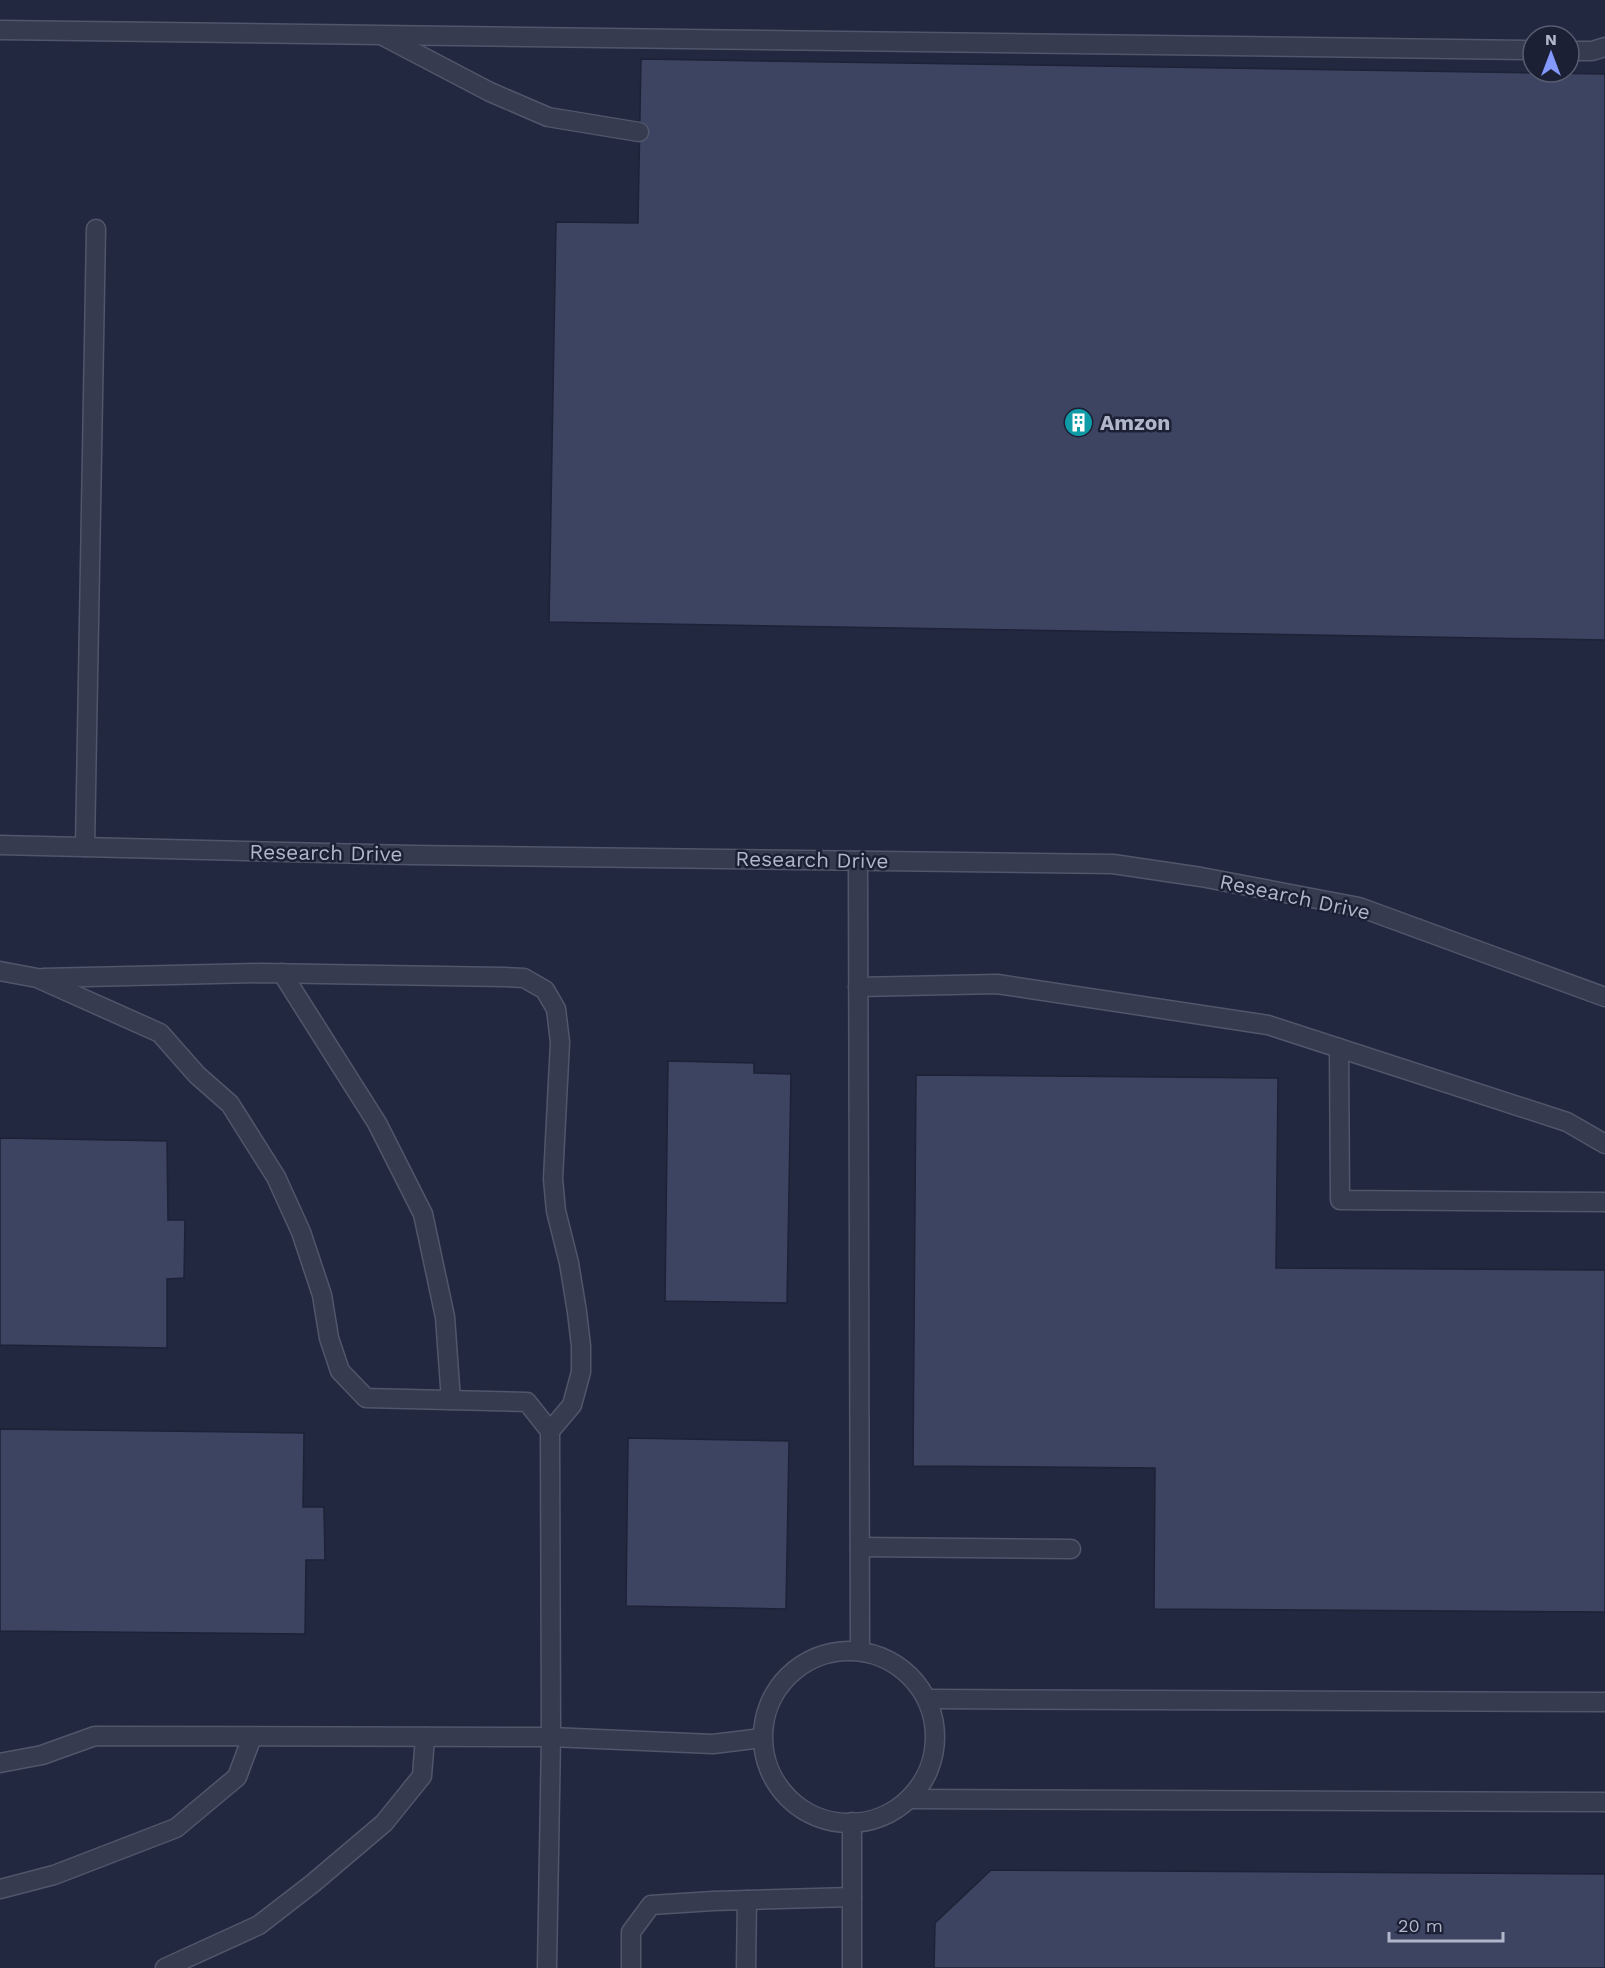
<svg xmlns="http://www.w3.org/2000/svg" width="1605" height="1968" font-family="'Work Sans',sans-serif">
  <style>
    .building { fill: #3d4461; stroke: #1d2237; stroke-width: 1.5 }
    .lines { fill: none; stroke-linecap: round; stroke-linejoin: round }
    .lane-casing { stroke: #51566b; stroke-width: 21 }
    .street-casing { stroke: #51566b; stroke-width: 21 }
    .lane { stroke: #363b50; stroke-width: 18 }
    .street { stroke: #363b50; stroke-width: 18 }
    .labels { text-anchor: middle; stroke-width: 5; stroke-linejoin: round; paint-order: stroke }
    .poi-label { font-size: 21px; font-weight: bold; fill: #b2b6cb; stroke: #1b2035; text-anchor: start }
    .street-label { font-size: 21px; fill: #b2b6cb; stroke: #1b2035 }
  </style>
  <rect width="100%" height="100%" fill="#222840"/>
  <!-- building -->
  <g class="building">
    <path d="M641 59 1605 74V640L549 622 556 222 638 223Z"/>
    <path d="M668 1061 754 1063V1073L791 1074 787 1303 665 1301Z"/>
    <path d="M916 1075 1278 1078 1276 1268 1605 1270V1612L1154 1609 1155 1468 913 1466Z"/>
    <path d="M0 1138 167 1141 168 1220H185L184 1278 167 1279V1348L0 1345Z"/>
    <path d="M0 1429 304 1433 303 1507H324L325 1560H306L305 1634 0 1631Z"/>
    <path d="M628 1438 789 1441 786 1609 626 1606Z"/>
    <path d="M991 1870 1605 1874V1968H934L935 1923Z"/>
  </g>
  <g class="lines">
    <defs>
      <g id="lane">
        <path d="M0 30 1533 50"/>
        <path d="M385 37 490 92 548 117 639 132"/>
        <path d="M1569 51H1592L1605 47"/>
        <path d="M85 847 96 229"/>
        <path d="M858 861 860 1651"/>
        <path d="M0 971 37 978 160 1033 197 1075 230 1104 276 1177 301 1232 322 1295 329 1338 340 1371 366 1398 527 1402 550 1431 551 1737 547 1968"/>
        <path d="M282 973 377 1123 423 1214 445 1317 451 1400"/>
        <path d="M43 978 261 973 503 977 524 978 545 990 556 1009 560 1042 553 1179 556 1211 569 1263 577 1312 581 1346V1372L572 1405 550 1431"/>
        <path d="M858 987 997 984 1268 1025 1567 1122 1605 1144"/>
        <path d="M1339 1048 1340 1200 1605 1202"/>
        <path d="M860 1547 1071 1549"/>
        <circle cx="849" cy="1737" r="86"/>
        <path d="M928 1699 1605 1702"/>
        <path d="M0 1763 42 1755 95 1736 551 1737 713 1744 762 1738"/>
        <path d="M909 1799 1605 1802"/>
        <path d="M0 1889 54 1875 176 1828 237 1777 252 1737"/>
        <path d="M165 1968 259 1925 312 1884 384 1823 422 1776 425 1737"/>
        <path d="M631 1968V1932L651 1905 713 1901 852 1897"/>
        <path d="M746 1968 747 1900"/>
        <path d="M852 1968V1822"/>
      </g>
      <path id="street" d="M0 845 412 855 1113 864 1201 877 1359 907 1605 997"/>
    </defs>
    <!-- lane casing -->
    <use href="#lane" class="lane-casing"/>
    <!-- street casing -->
    <use href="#street" class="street-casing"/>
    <!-- lane -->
    <use href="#lane" class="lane"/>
    <!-- street -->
    <use href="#street" class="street"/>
  </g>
  <!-- icons -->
  <defs>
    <symbol id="building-disc" viewBox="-11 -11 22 22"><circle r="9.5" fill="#0f9aa8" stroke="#1b2035"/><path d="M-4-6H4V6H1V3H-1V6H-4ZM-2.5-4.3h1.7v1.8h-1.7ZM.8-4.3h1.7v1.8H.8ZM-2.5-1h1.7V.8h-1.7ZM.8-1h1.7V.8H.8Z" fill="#fff"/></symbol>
  </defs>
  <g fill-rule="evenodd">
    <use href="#building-disc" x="1062" y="406" width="33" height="33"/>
  </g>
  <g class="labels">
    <!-- poi labels -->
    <g class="poi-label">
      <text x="1100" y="430">Amzon</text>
    </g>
    <!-- street labels -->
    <g class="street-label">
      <text transform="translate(326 853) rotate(1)" y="7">Research Drive</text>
      <text transform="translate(812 860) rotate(1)" y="7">Research Drive</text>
      <text transform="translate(1295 897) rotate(12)" y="7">Research Drive</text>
    </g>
  </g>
  <!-- north arrow -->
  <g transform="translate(1551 54)"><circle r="28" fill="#1b2035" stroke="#575c71" stroke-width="1.5"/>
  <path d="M0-4.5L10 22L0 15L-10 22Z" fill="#8399ff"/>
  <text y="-9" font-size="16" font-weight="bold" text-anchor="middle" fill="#b2b6cb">N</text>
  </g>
  <!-- scale -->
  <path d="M1389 1932v9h114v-9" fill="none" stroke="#b2b6cb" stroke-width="3"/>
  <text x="1398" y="1932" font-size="18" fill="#b2b6cb" stroke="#1b2035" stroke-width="4.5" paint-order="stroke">20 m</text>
</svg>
